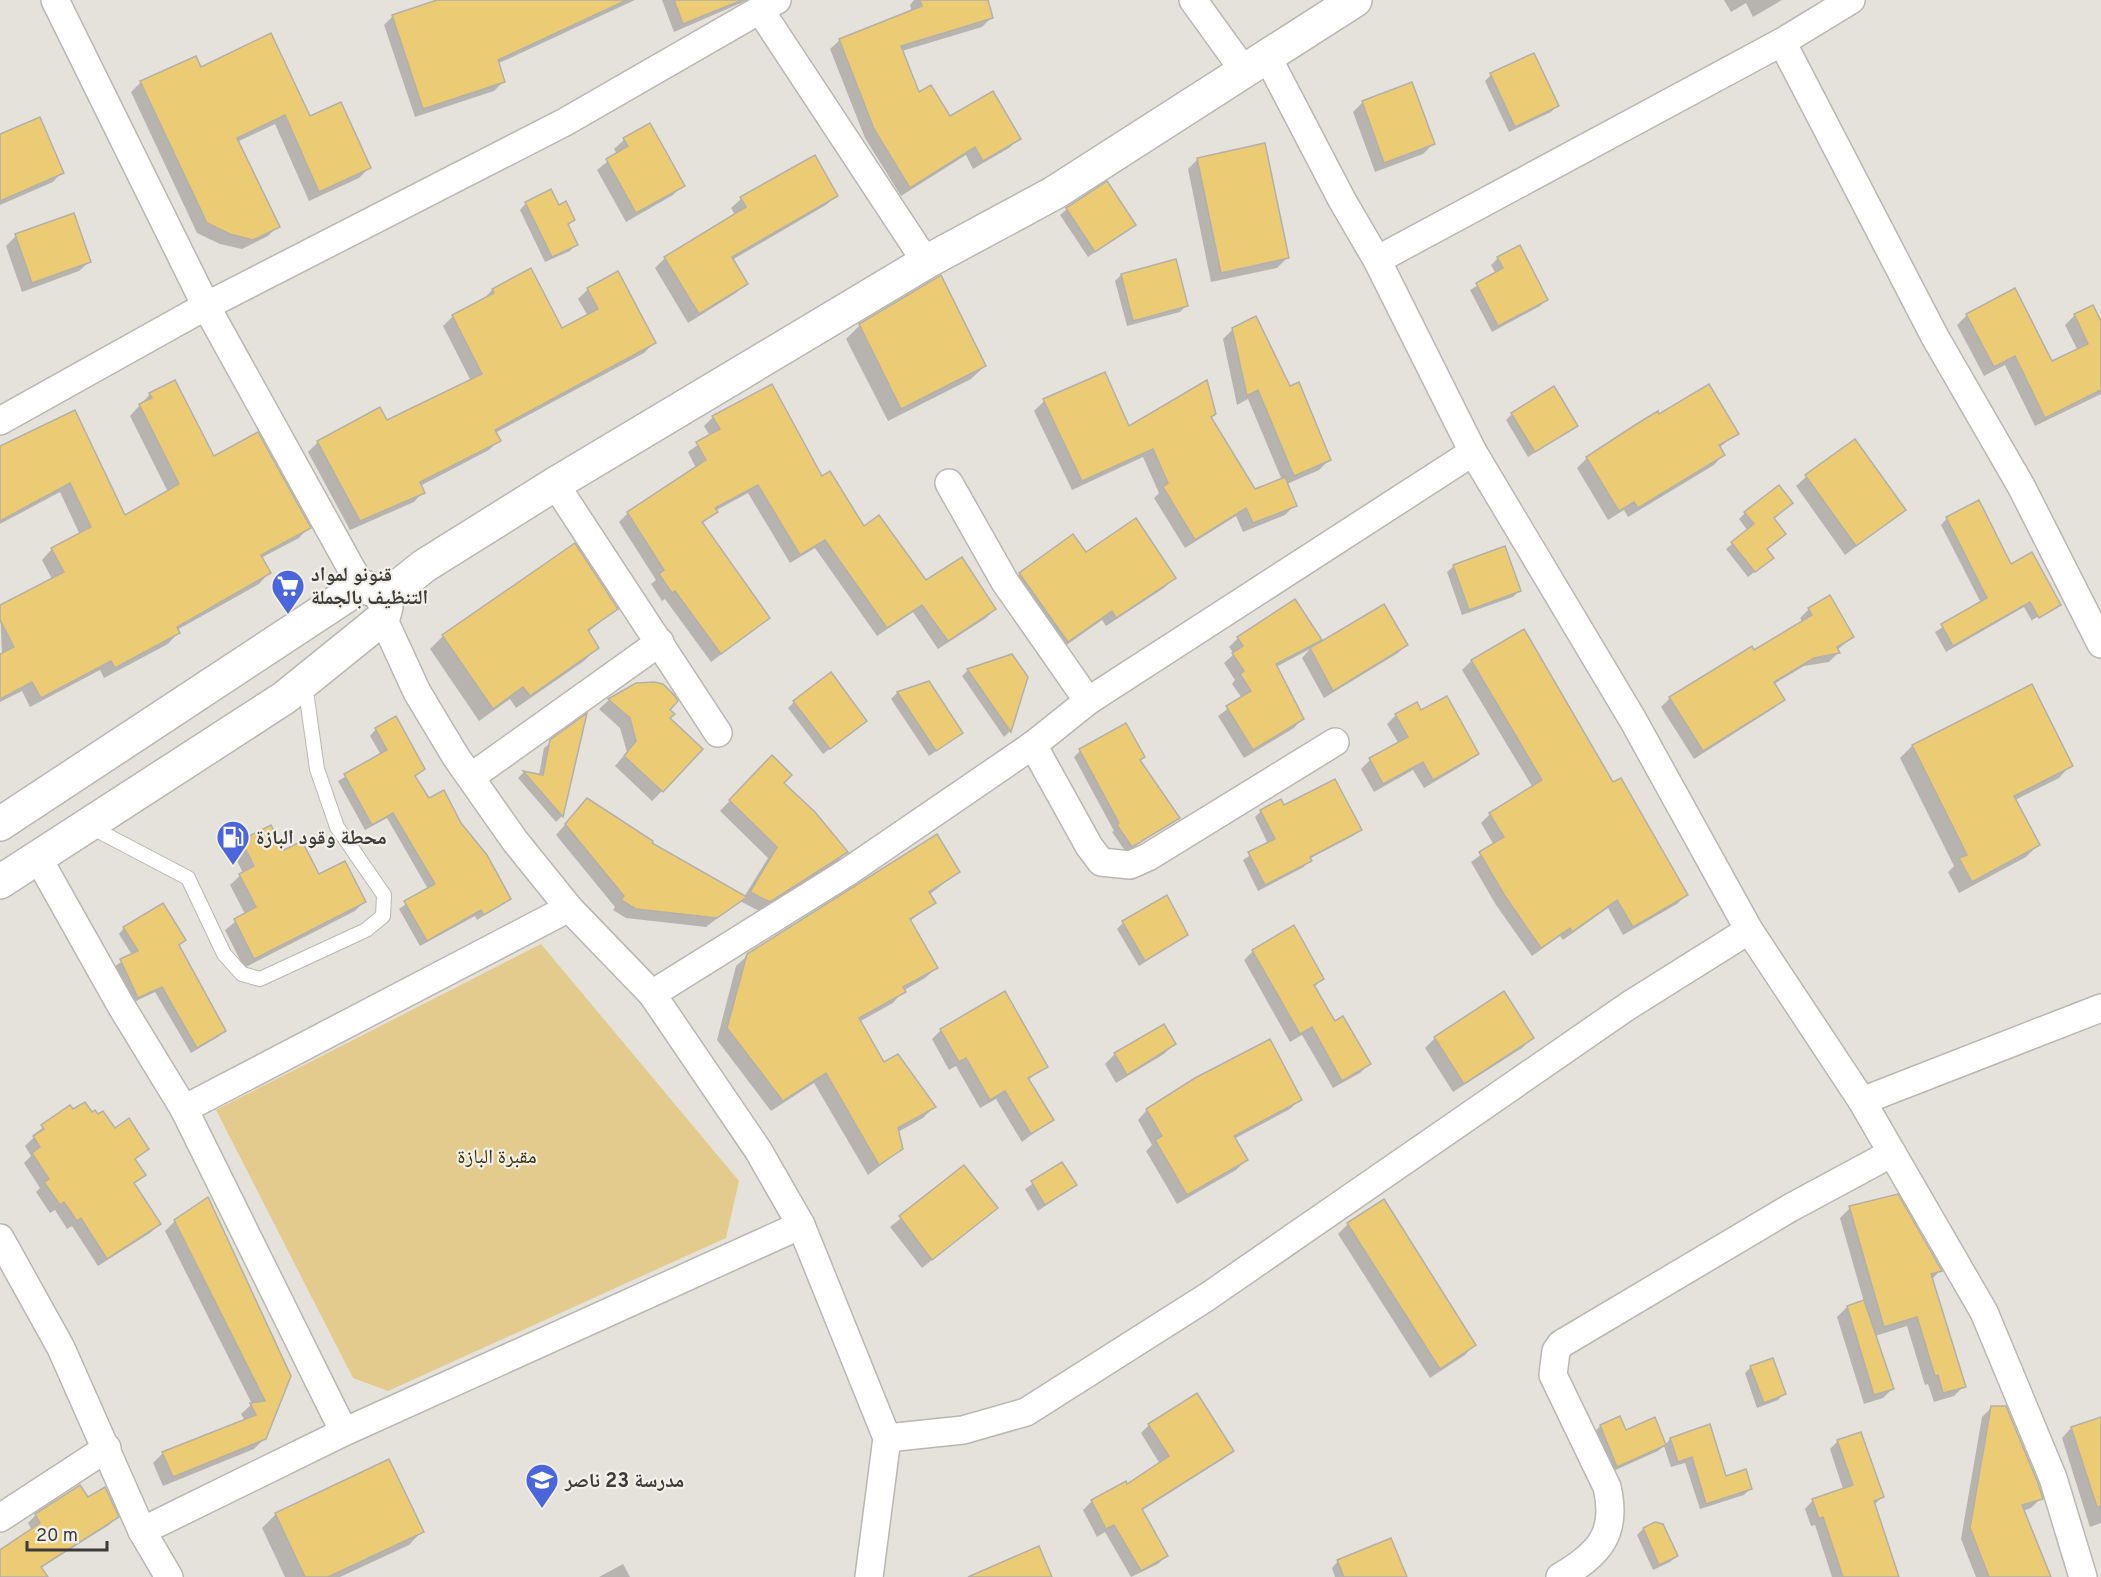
<svg xmlns="http://www.w3.org/2000/svg" width="2101" height="1577" font-family="Overpass,'Noto Naskh Arabic',sans-serif">
  <style>
    .green { fill: #e2cb8d }
    .shadow { fill: #0003 }
    .building { fill: #ebcb74; stroke: #b3b0a9; stroke-width: 1.5 }
    .lines { fill: none; stroke-linecap: round; stroke-linejoin: round }
    .lane-casing { stroke: #b9b7b0; stroke-width: 16 }
    .street-casing { stroke: #b9b7b0; stroke-width: 30 }
    .secondary-casing { stroke: #b9b7b0; stroke-width: 36 }
    .primary-casing { stroke: #b9b7b0; stroke-width: 36 }
    .lane { stroke: #fff; stroke-width: 14 }
    .street { stroke: #fff; stroke-width: 27 }
    .secondary { stroke: #fff; stroke-width: 33 }
    .primary { stroke: #fff; stroke-width: 33 }
    .labels { text-anchor: middle; stroke-width: 4.5; stroke-linejoin: round; paint-order: stroke }
    .poi-label { font-size: 20px; font-weight: bold; fill: #3c3b39; stroke: #f2f0e9; text-anchor: start }
    .park-label { font-size: 20px; fill: #3a2d06; stroke: #f2f0e9 }
  </style>
  <rect width="100%" height="100%" fill="#e5e2dc"/>
  <!-- green -->
  <path class="green" d="M541 944 739 1181 726 1238 388 1391 353 1378 216 1110Z"/>
  <!-- shadow -->
  <g class="shadow">
    <path d="M441 0H635L497 64 503 82 494 91 415 117 384 25 393 16Z"/>
    <path d="M662 0H748L674 32Z"/>
    <path d="M914 0H987L992 17 982 27 902 51 919 94 949 118 1019 139 1009 148 973 169 966 155 901 196 865 138 830 49 840 40 912 12 910 5Z"/>
    <path d="M1724 0H1782L1753 17 1746 3 1731 12Z"/>
    <path d="M200 69 309 118 369 168 359 178 309 201 275 124 237 142 278 226 268 236 242 249 220 244 197 233 131 92 141 82Z"/>
    <path d="M1491 75 1557 106 1551 112 1509 132 1485 81Z"/>
    <path d="M1363 102 1433 144 1423 154 1375 172 1353 112Z"/>
    <path d="M0 136 62 172 53 182 0 205Z"/>
    <path d="M624 140 683 185 673 195 626 222 597 170 617 154 614 149Z"/>
    <path d="M1198 159 1287 258 1277 268 1211 282 1188 169Z"/>
    <path d="M836 196 826 205 732 260 746 283 736 293 688 323 655 268 665 258 735 215 731 208 741 199Z"/>
    <path d="M526 203 558 207 573 220 567 226 576 244 570 251 545 262 520 210Z"/>
    <path d="M1067 209 1134 224 1088 257 1060 215Z"/>
    <path d="M16 236 89 262 79 271 22 292 6 246Z"/>
    <path d="M1498 258 1546 300 1540 306 1492 332 1470 290 1496 274 1491 265Z"/>
    <path d="M530 270 561 330 588 316 578 299 588 289 654 343 644 353 495 433 499 440 489 450 420 486 423 492 414 502 350 530 308 452 318 442 386 422 471 381 443 326 453 316 483 300 492 290Z"/>
    <path d="M1121 275 1187 305 1180 312 1127 326 1115 281Z"/>
    <path d="M941 277 985 366 971 379 888 421 846 339 860 325Z"/>
    <path d="M1967 315 2051 363 2078 351 2065 325 2075 315 2101 325V394L2035 426 2005 365 1984 376 1957 325Z"/>
    <path d="M1233 329 1290 388 1329 460 1319 470 1287 484 1295 505 1285 515 1243 532 1236 516 1185 548 1154 498 1159 493 1143 457 1072 490 1034 411 1044 401 1128 428 1215 414 1210 419 1254 491 1282 480 1248 399 1237 405 1223 339Z"/>
    <path d="M150 394 213 458 309 527 299 538 261 558 269 573 259 584 177 630 178 633 168 644 104 678 100 670 30 707 22 691 0 702V656L2 654 0 607 52 579 42 560 52 549 80 535 60 492 0 524V447L75 412 124 517 168 492 130 416Z"/>
    <path d="M1512 414 1576 425 1528 457 1506 420Z"/>
    <path d="M1659 416 1737 433 1719 448 1723 455 1714 465 1628 517 1624 510 1608 520 1577 468 1587 458Z"/>
    <path d="M713 417 822 478 863 528 926 582 995 609 986 618 938 649 913 612 877 636 815 548 790 563 748 493 715 511 702 524 769 618 711 662 665 599 662 601 651 584 656 580 619 522 628 513 696 468 688 452 710 436 704 426Z"/>
    <path d="M1806 477 1904 510 1845 555 1796 486Z"/>
    <path d="M1745 513 1772 518 1765 564 1748 577 1726 549 1748 531 1739 519Z"/>
    <path d="M1947 518 2011 566 2060 604 2032 620 2033 623 2024 607 1946 652 1935 632 1981 603 1941 525Z"/>
    <path d="M1085 554 1174 578 1164 588 1106 626 1102 620 1058 651 1010 584 1020 574Z"/>
    <path d="M1454 566 1520 590 1513 597 1462 615 1447 572Z"/>
    <path d="M1295 601 1320 639 1313 646 1406 645 1398 653 1324 698 1302 658 1310 649 1276 667 1302 719 1294 728 1244 758 1218 716 1242 698 1232 684 1235 680 1224 663 1234 654 1229 647 1238 638Z"/>
    <path d="M616 609 587 633 597 648 584 661 516 708 510 699 479 721 430 649 443 636Z"/>
    <path d="M1809 609 1853 637 1837 650 1838 653 1829 662 1804 666 1774 684 1783 700 1774 708 1694 759 1661 707 1670 698 1803 623 1800 618Z"/>
    <path d="M1523 631 1613 784 1686 895 1677 904 1623 935 1608 908 1563 940 1560 936 1532 956 1496 905 1471 862 1494 845 1481 823 1490 814 1533 788 1462 670 1471 661Z"/>
    <path d="M968 670 1027 677 1010 731 1004 737 962 676Z"/>
    <path d="M928 683 961 733 929 756 891 699 897 693Z"/>
    <path d="M2031 686 2071 765 2059 778 2015 800 2038 845 2026 857 1959 893 1948 872 1954 866 1900 758 1912 746Z"/>
    <path d="M609 700 668 710 662 791 652 801 615 766 627 752 620 728 599 709Z"/>
    <path d="M794 702 859 727 823 754 788 708Z"/>
    <path d="M1421 712 1477 753 1468 762 1424 788 1413 770 1374 792 1361 769 1370 760 1399 744 1387 724 1396 715Z"/>
    <path d="M585 717 562 816 556 822 518 778 524 772 539 775 544 748Z"/>
    <path d="M376 729 423 768 414 777 429 800 460 824 510 899 477 920 475 916 420 946 399 909 428 889 387 818 365 830 338 781 381 755 370 736Z"/>
    <path d="M1080 751 1143 757 1139 761 1178 818 1126 852 1112 832 1114 831 1074 757Z"/>
    <path d="M762 767 782 784 846 852 837 862 759 911 740 901 706 927 626 918 613 910 615 907 556 835 578 810 649 843 744 897 768 858 720 811Z"/>
    <path d="M1261 811 1360 830 1353 836 1309 859 1304 867 1258 891 1243 860 1268 844 1255 817Z"/>
    <path d="M242 841 283 852 318 876 364 902 355 911 244 968 225 930 245 914 230 885 243 873 232 851Z"/>
    <path d="M958 872 929 895 934 903 910 921 936 968 925 978 903 991 893 1003 859 1022 884 1064 934 1107 923 1118 898 1132 902 1149 868 1175 814 1083 771 1111 717 1040 736 966 748 955Z"/>
    <path d="M1123 923 1186 935 1139 966 1117 929Z"/>
    <path d="M124 928 184 940 178 946 224 1031 218 1037 191 1053 155 992 132 1003 115 966 132 955 119 934Z"/>
    <path d="M1293 928 1322 979 1314 987 1334 1023 1369 1064 1360 1073 1333 1088 1302 1035 1290 1042 1244 960 1253 951Z"/>
    <path d="M941 1030 1046 1066 1028 1080 1052 1119 1022 1142 996 1099 980 1108 956 1066 949 1070 932 1039Z"/>
    <path d="M1435 1038H1532L1522 1048 1453 1092 1425 1048Z"/>
    <path d="M1174 1044 1164 1054 1116 1083 1105 1064 1115 1054Z"/>
    <path d="M1300 1099 1290 1109 1234 1139 1246 1160 1236 1170 1177 1204 1146 1151 1152 1145 1138 1120 1147 1110Z"/>
    <path d="M70 1107 72 1112 91 1114 147 1148 134 1160 144 1175 134 1184 159 1224 150 1233 98 1266 72 1226 67 1229 55 1210 50 1213 36 1192 40 1188 24 1163 31 1156 25 1146 34 1137 33 1135Z"/>
    <path d="M1062 1164 1075 1185 1038 1211 1025 1189Z"/>
    <path d="M964 1167 996 1208 922 1268 890 1227Z"/>
    <path d="M1850 1208 1940 1271 1932 1279 1964 1386 1954 1396 1934 1402 1928 1384 1925 1385 1907 1326 1875 1336 1893 1388 1883 1398 1864 1404 1837 1317 1847 1307 1864 1302 1840 1218Z"/>
    <path d="M175 1221 290 1376 265 1438 254 1449 163 1486 153 1463 163 1453 245 1421 241 1414 252 1404 165 1231Z"/>
    <path d="M1348 1224 1474 1345 1465 1355 1430 1378 1338 1234Z"/>
    <path d="M1751 1367 1784 1394 1778 1400 1757 1408 1745 1373Z"/>
    <path d="M1992 1407 2041 1498 2031 1508 2023 1511 2049 1577H1976L1961 1539 1982 1417Z"/>
    <path d="M1619 1418 1625 1432 1665 1445 1670 1439 1709 1426 1725 1478 1751 1488 1744 1495 1700 1509 1685 1463 1671 1467 1664 1446 1658 1451 1611 1472 1594 1433 1600 1426Z"/>
    <path d="M2101 1418V1523L2090 1527 2062 1438 2071 1428Z"/>
    <path d="M1149 1425 1232 1451 1223 1459 1141 1511 1167 1555 1158 1564 1131 1577 1105 1532 1097 1537 1083 1510 1092 1501 1125 1483 1127 1486 1160 1464 1141 1433Z"/>
    <path d="M1838 1441 1882 1497 1874 1505 1897 1577H1832L1815 1525 1811 1526 1805 1509 1813 1500 1843 1489 1830 1449Z"/>
    <path d="M389 1461 422 1531 409 1545 340 1577H285L262 1528 275 1515Z"/>
    <path d="M87 1499 117 1517 109 1525 40 1568 46 1577H0V1552L32 1530 28 1523 36 1515Z"/>
    <path d="M1643 1529 1677 1556 1670 1562 1653 1570 1637 1535Z"/>
    <path d="M1338 1561 1405 1577H1335L1332 1568Z"/>
    <path d="M623 1564 630 1577H599Z"/>
  </g>
  <!-- building -->
  <g class="building">
    <path d="M437 0H627L498 60 505 82 423 109 392 15Z"/>
    <path d="M674 0H740V1L683 24Z"/>
    <path d="M920 0H988L993 18 901 46 919 92 931 85 950 116 993 91 1021 139 983 161 975 147 910 188 874 129 839 39 922 6Z"/>
    <path d="M271 33 310 116 341 102 371 168 319 192 285 115 237 138 280 227 253 240 230 234 207 223 140 81 196 56 201 67Z"/>
    <path d="M1534 53 1559 106 1515 127 1490 73Z"/>
    <path d="M1412 82 1435 144 1384 163 1362 101Z"/>
    <path d="M40 117 64 173 0 201V134Z"/>
    <path d="M650 123 685 186 636 213 606 159 628 146 623 138Z"/>
    <path d="M1265 143 1289 258 1221 273 1197 158Z"/>
    <path d="M815 155 838 196 732 257 748 284 699 314 664 257 746 207 740 197Z"/>
    <path d="M1107 181 1136 225 1095 252 1066 208Z"/>
    <path d="M551 189 559 205 566 201 575 220 568 224 578 245 552 257 525 202Z"/>
    <path d="M74 213 91 262 32 283 15 234Z"/>
    <path d="M1520 245 1548 300 1498 326 1476 283 1503 268 1497 257Z"/>
    <path d="M1176 259 1188 306 1133 321 1121 274Z"/>
    <path d="M531 268 562 328 598 309 587 288 618 271 656 343 495 430 501 441 420 482 425 493 360 521 317 441 380 407 387 420 482 374 452 315 494 293 492 289Z"/>
    <path d="M941 275 986 366 901 409 859 324Z"/>
    <path d="M2015 288 2052 361 2088 344 2074 314 2093 305 2101 321V390L2045 418 2015 356 1994 367 1966 314Z"/>
    <path d="M1256 316 1290 386 1299 382 1331 460 1294 476 1258 390 1247 396 1232 328Z"/>
    <path d="M1105 372 1129 426 1207 380 1216 414 1211 417 1255 489 1285 477 1297 506 1253 523 1246 508 1195 540 1163 487 1168 483 1153 449 1082 481 1043 399Z"/>
    <path d="M175 380 214 456 258 432 311 528 261 555 271 573 177 627 180 633 115 668 111 661 41 698 32 682 0 699V654L14 647 0 620V605L64 572 51 548 91 527 70 483 0 521V446L75 410 125 515 179 484 139 404 152 398 149 393Z"/>
    <path d="M772 384 822 476 830 471 864 526 879 515 926 580 962 557 996 609 948 641 922 605 887 628 825 540 800 555 758 485 715 508 718 512 702 522 770 618 721 654 675 591 672 593 659 574 664 570 627 512 706 460 696 442 720 429 712 416Z"/>
    <path d="M1709 384 1739 434 1719 445 1725 455 1638 508 1634 502 1619 511 1586 457 1635 425 1658 411 1659 414Z"/>
    <path d="M1554 386 1578 426 1535 452 1511 413Z"/>
    <path d="M1855 439 1906 510 1856 546 1805 475Z"/>
    <path d="M1779 485 1793 503 1774 518 1786 534 1767 549 1774 558 1755 572 1731 542 1754 524 1744 512Z"/>
    <path d="M1979 500 2011 564 2032 552 2061 605 2039 618 2030 602 1953 646 1941 624 1987 598 1946 517Z"/>
    <path d="M1136 518 1176 578 1116 618 1112 611 1068 642 1019 573 1073 534 1086 552Z"/>
    <path d="M575 543 618 609 588 630 599 648 530 696 523 687 493 709 442 635Z"/>
    <path d="M1505 546 1521 591 1469 610 1453 565Z"/>
    <path d="M1830 595 1854 637 1837 647 1840 653 1814 658 1774 682 1785 700 1703 751 1669 697 1752 646 1754 650 1812 615 1808 608Z"/>
    <path d="M1295 599 1322 640 1276 664 1304 719 1253 750 1226 706 1251 691 1240 674 1244 671 1232 653 1243 646 1237 637Z"/>
    <path d="M1384 604 1408 645 1333 691 1310 648Z"/>
    <path d="M1524 629 1613 782 1621 778 1688 895 1633 927 1617 900 1572 932 1570 928 1541 948 1505 896 1479 852 1504 837 1489 813 1542 780 1471 660Z"/>
    <path d="M1012 654 1028 677 1011 732 967 669Z"/>
    <path d="M831 672 867 721 830 749 793 701Z"/>
    <path d="M929 681 963 733 936 751 897 692Z"/>
    <path d="M654 682 663 684 675 696 678 701 670 710 675 714 670 718 703 749 663 792 624 756 636 741 630 718 608 699 636 683Z"/>
    <path d="M2032 684 2073 766 2014 796 2040 845 1972 882 1959 858 1967 855 1912 745Z"/>
    <path d="M1447 696 1479 754 1433 780 1423 762 1383 784 1369 758 1408 737 1395 714 1417 702 1421 710Z"/>
    <path d="M587 713 563 817 523 771 543 775 550 740Z"/>
    <path d="M396 716 425 769 415 776 429 798 444 790 461 823 487 855 511 899 484 915 481 910 427 941 404 901 435 884 393 813 372 825 344 774 387 750 375 728Z"/>
    <path d="M1126 723 1145 757 1140 760 1180 818 1132 847 1117 825 1119 823 1079 749Z"/>
    <path d="M772 755 792 775 784 783 815 812 848 852 770 902 750 892 777 847 729 800Z"/>
    <path d="M1335 779 1362 830 1310 857 1312 861 1265 885 1248 852 1275 839 1260 810 1281 799 1284 805Z"/>
    <path d="M587 798 653 841 652 843 747 897 717 918 636 909 621 900 624 896 565 824Z"/>
    <path d="M271 825 284 850 302 841 319 874 345 861 366 902 254 959 234 919 256 907 239 874 254 866 241 840Z"/>
    <path d="M937 834 960 872 929 892 936 903 910 919 938 968 903 987 906 992 859 1018 884 1062 898 1054 936 1107 898 1128 903 1149 879 1165 826 1073 783 1101 727 1028 747 954Z"/>
    <path d="M1167 895 1188 935 1145 961 1122 921Z"/>
    <path d="M163 903 186 940 179 945 226 1031 197 1048 162 987 138 998 120 959 138 951 123 927Z"/>
    <path d="M1294 925 1324 979 1314 985 1335 1021 1343 1016 1371 1064 1342 1081 1312 1027 1300 1034 1252 950Z"/>
    <path d="M1005 991 1048 1067 1028 1078 1054 1120 1031 1134 1005 1091 990 1100 966 1058 959 1062 940 1029Z"/>
    <path d="M1504 991 1534 1038 1464 1084 1434 1037Z"/>
    <path d="M1164 1024 1176 1044 1127 1075 1114 1053Z"/>
    <path d="M1270 1039 1302 1100 1234 1136 1248 1160 1187 1195 1155 1140 1162 1136 1146 1109 1195 1078Z"/>
    <path d="M85 1102 92 1112 95 1110 98 1114 103 1111 115 1128 129 1118 149 1149 135 1159 146 1175 134 1183 161 1224 107 1259 81 1218 77 1221 64 1202 60 1205 44 1182 49 1179 32 1153 40 1147 33 1136 44 1129 41 1125 70 1105 73 1109Z"/>
    <path d="M1062 1162 1077 1185 1045 1205 1031 1181Z"/>
    <path d="M964 1165 998 1208 932 1260 899 1216Z"/>
    <path d="M1898 1194 1942 1271 1931 1274 1966 1387 1943 1393 1938 1375 1935 1376 1917 1317 1884 1327 1849 1206Z"/>
    <path d="M208 1197 291 1376 266 1439 173 1477 162 1452 256 1415 250 1403 265 1401 174 1220Z"/>
    <path d="M1384 1199 1476 1345 1440 1369 1347 1223Z"/>
    <path d="M1864 1300 1894 1389 1874 1395 1847 1306Z"/>
    <path d="M1773 1358 1786 1394 1764 1403 1750 1366Z"/>
    <path d="M1197 1393 1234 1451 1142 1509 1168 1556 1141 1571 1114 1525 1106 1529 1091 1500 1126 1481 1127 1484 1169 1456 1148 1424Z"/>
    <path d="M1991 1406H2006L2038 1483 2043 1499 2022 1505 2051 1577H1989L1970 1528Z"/>
    <path d="M1620 1416 1626 1430 1655 1417 1666 1445 1617 1467 1600 1425Z"/>
    <path d="M2101 1417V1506L2097 1507 2071 1427Z"/>
    <path d="M1710 1424 1726 1476 1746 1469 1752 1489 1706 1504 1692 1457 1678 1462 1670 1438Z"/>
    <path d="M1861 1432 1884 1497 1874 1501 1899 1577H1843L1823 1517 1819 1519 1812 1499 1853 1485 1837 1440Z"/>
    <path d="M389 1459 424 1532 328 1577H305L275 1513Z"/>
    <path d="M80 1485 88 1497 105 1487 119 1517 41 1567 48 1577H0V1550L40 1523 35 1514Z"/>
    <path d="M1655 1522 1663 1524 1678 1556 1659 1565 1643 1528Z"/>
    <path d="M1391 1538 1407 1577H1344L1337 1560Z"/>
    <path d="M1039 1546 1052 1577H968Z"/>
  </g>
  <g class="lines">
    <defs>
      <path id="lane" d="M89 826 188 878 224 954 242 974 260 979 366 930 383 916 384 895 337 827 317 769 305 684"/>
      <g id="street">
        <path d="M55 0 206 306 361 586"/>
        <path d="M1193 0 1245 72"/>
        <path d="M760 10 926 262"/>
        <path d="M1782 42 1935 337 2021 486 2101 644"/>
        <path d="M1268 58 1342 200 1377 260 1473 452 1633 720 1749 930 1862 1101 1984 1312 2053 1478 2083 1577"/>
        <path d="M1377 260 1782 42 1851 0"/>
        <path d="M0 421 206 306 565 122 777 0"/>
        <path d="M949 483 1005 582 1088 701 1473 452"/>
        <path d="M555 484 718 733"/>
        <path d="M383 618 417 692 456 757 515 841 569 908 652 994 758 1150 801 1225 887 1438 869 1577"/>
        <path d="M1033 745 1088 701"/>
        <path d="M471 777 660 642"/>
        <path d="M37 856 120 1004 184 1109 344 1432 142 1531"/>
        <path d="M652 994 846 873 1033 745 1089 846 1101 862 1130 865 1148 857 1335 742"/>
        <path d="M1862 1101 2101 1008"/>
        <path d="M184 1109 569 908"/>
        <path d="M0 1238 61 1348 142 1531 169 1577"/>
        <path d="M344 1432 801 1225"/>
        <path d="M887 1438 963 1430 1026 1412 1207 1297 1628 1006 1749 930"/>
        <path d="M0 1518 107 1448"/>
        <path d="M1560 1577C1599 1554 1618 1534 1607 1487L1553 1375 1556 1351 1561 1344 1790 1208 1892 1153"/>
      </g>
      <path id="secondary" d="M384 598 424 566 555 484 926 262 1054 193 1355 0"/>
      <path id="primary" d="M0 824 361 586 380 592 386 607 383 618 284 698 0 882"/>
    </defs>
    <!-- lane casing -->
    <use href="#lane" class="lane-casing"/>
    <!-- street casing -->
    <use href="#street" class="street-casing"/>
    <!-- secondary casing -->
    <use href="#secondary" class="secondary-casing"/>
    <!-- primary casing -->
    <use href="#primary" class="primary-casing"/>
    <!-- lane -->
    <use href="#lane" class="lane"/>
    <!-- street -->
    <use href="#street" class="street"/>
    <!-- secondary -->
    <use href="#secondary" class="secondary"/>
    <!-- primary -->
    <use href="#primary" class="primary"/>
  </g>
  <!-- icons -->
  <defs>
    <symbol id="supermarket-pin" viewBox="-11 -11 22 30"><path d="M0 17L-7.5 6A9.5 9.5 0 1 1 7.5 6Z" fill="#4b66da" stroke="#f2f0e9"/><path d="M-6-5.5h2.5l.6 2H6L4.5 2H-2.5L-4.4-4H-6ZM-1.5 3.2a1.3 1.3 0 1 0 .1 0ZM3 3.2a1.3 1.3 0 1 0 .1 0Z" fill="#fff"/></symbol>
    <symbol id="fuel-pin" viewBox="-11 -11 22 30"><path d="M0 17L-7.5 6A9.5 9.5 0 1 1 7.5 6Z" fill="#4b66da" stroke="#f2f0e9"/><path d="M-5.5-6h7V0h2V4h1.3V-2.5L3-4.5l.8-.8L6-3V5H2.5V1h-1V6h-7ZM-4.2-4.7v3.2H.2V-4.7Z" fill="#fff"/></symbol>
    <symbol id="school-pin" viewBox="-11 -11 22 30"><path d="M0 17L-7.5 6A9.5 9.5 0 1 1 7.5 6Z" fill="#4b66da" stroke="#f2f0e9"/><path d="M0-5L7-2L0 1L-7-2ZM-4 1L0 2.5L4 1V4Q0 6-4 4Z" fill="#fff"/></symbol>
  </defs>
  <g fill-rule="evenodd">
    <use href="#supermarket-pin" x="269" y="567" width="38" height="52"/>
    <use href="#fuel-pin" x="214" y="818" width="38" height="52"/>
    <use href="#school-pin" x="523" y="1461" width="38" height="52"/>
  </g>
  <g class="labels">
    <!-- poi labels -->
    <g class="poi-label">
      <text x="311" y="581">قنونو لمواد<tspan x="311" dy="23">التنظيف بالجملة</tspan></text>
      <text x="256" y="844">محطة وقود البازة</text>
      <text x="565" y="1487">مدرسة 23 ناصر</text>
    </g>
    <!-- park labels -->
    <g class="park-label">
      <text x="497" y="1163">مقبرة البازة</text>
    </g>
  </g>
  <!-- scale -->
  <path d="M27 1541v9h80v-9" fill="none" stroke="#3c3b39" stroke-width="3"/>
  <text x="36" y="1541" font-size="18" fill="#3c3b39" stroke="#f2f0e9" stroke-width="4.5" paint-order="stroke">20 m</text>
</svg>
